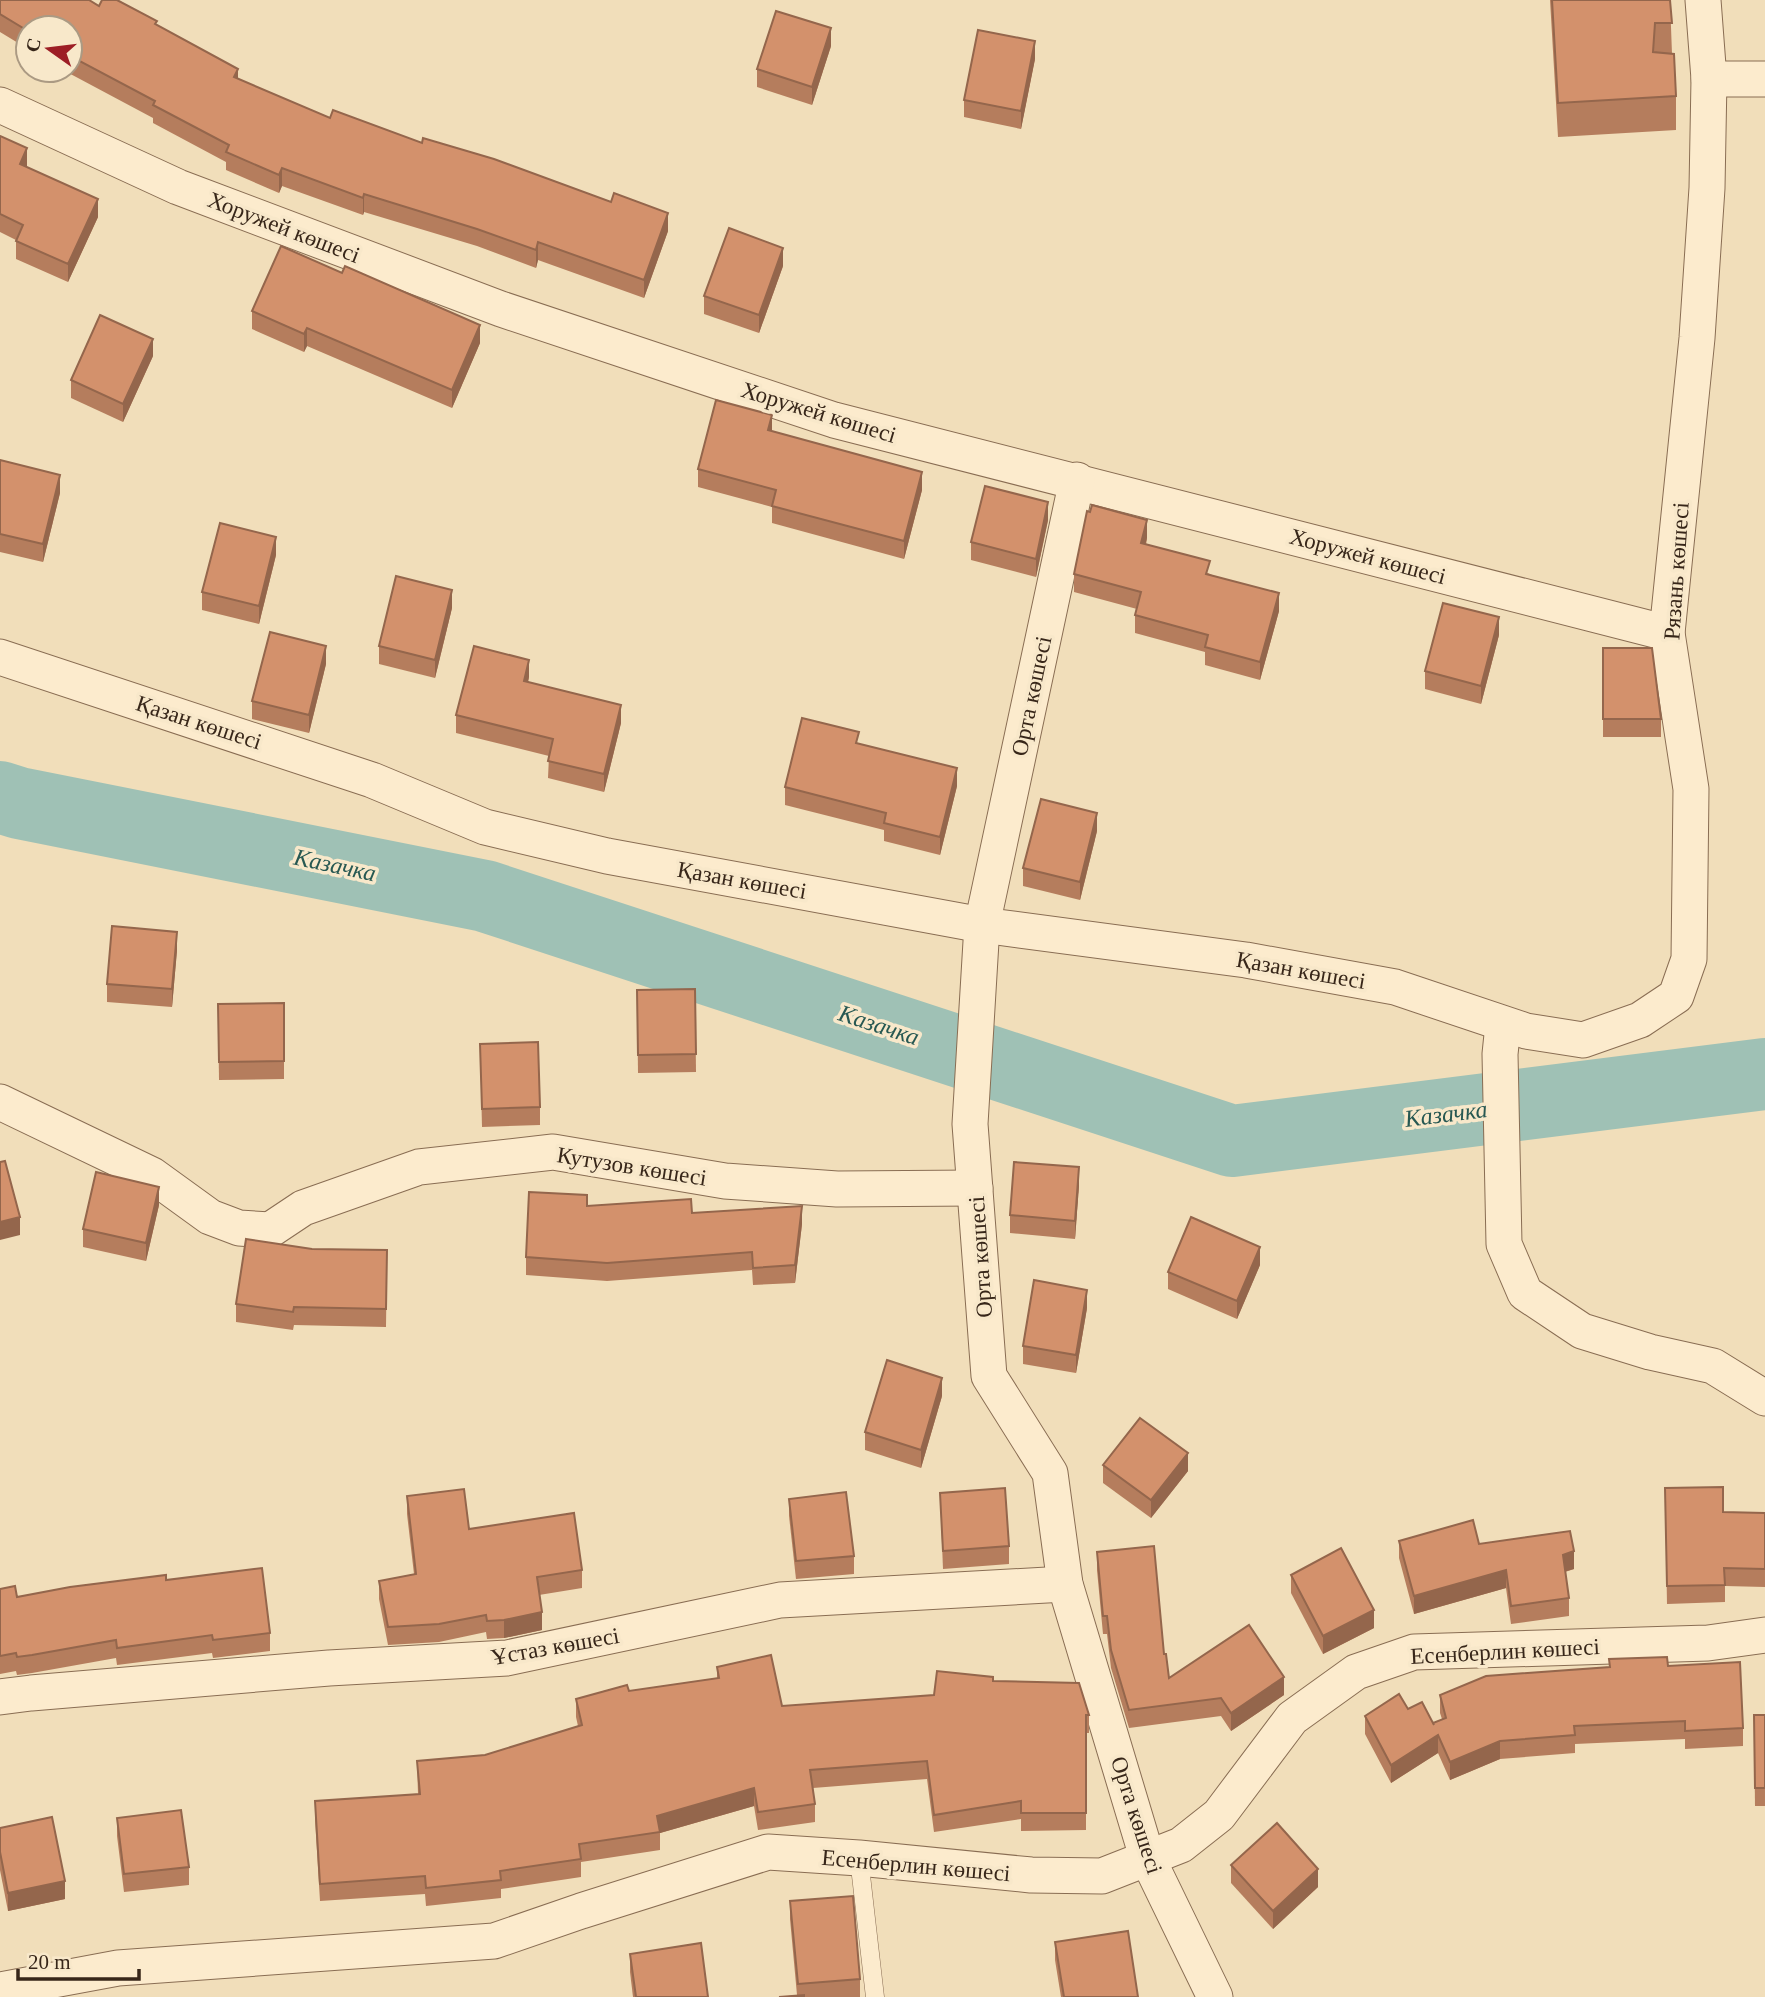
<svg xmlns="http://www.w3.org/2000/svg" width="1765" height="1997" font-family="'Times New Roman',serif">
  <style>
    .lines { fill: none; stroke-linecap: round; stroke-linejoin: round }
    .river { stroke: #9fc1b5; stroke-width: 72 }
    .service-casing { stroke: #896d53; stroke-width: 19 }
    .minor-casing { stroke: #896d53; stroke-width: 37 }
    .service { stroke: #fcebcd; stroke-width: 18 }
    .minor { stroke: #fcebcd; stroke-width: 35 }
    .wall { fill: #b57d5d }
    .shaded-wall { fill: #94664c }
    .building { fill: #d3916c; stroke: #94664c; stroke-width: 2 }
    .labels { text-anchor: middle; stroke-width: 7; stroke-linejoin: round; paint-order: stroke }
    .street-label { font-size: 23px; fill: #372619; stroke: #f8e8ca }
    .water-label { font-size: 24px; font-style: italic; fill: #275852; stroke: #f8e8ca }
  </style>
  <rect width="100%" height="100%" fill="#f1deba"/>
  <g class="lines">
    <!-- river -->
    <path class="river" d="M0 797 19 803 485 896 1232 1141 1765 1074"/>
    <defs>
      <path id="service" d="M859 1858 875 1997"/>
      <g id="minor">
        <path d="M1709 79H1765"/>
        <path d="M0 105 178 187 501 309 834 420 1667 633"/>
        <path d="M1077 480 982 925 970 1124 989 1376 1050 1473 1065 1584 1147 1857 1215 1997"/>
        <path d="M0 657 372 780 485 827 607 856 982 925 1246 960 1395 987 1526 1031 1583 1040 1640 1020 1676 996 1689 959 1691 789 1667 633 1697 338 1707 188 1709 79 1703 0"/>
        <path d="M1503 1025 1500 1054 1504 1244 1525 1293 1582 1331 1650 1352 1713 1366 1765 1398"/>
        <path d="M0 1102 152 1175 210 1217 239 1228 270 1230 303 1208 419 1167 553 1152 725 1181 837 1189 975 1188"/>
        <path d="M0 1697 31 1693 329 1668 507 1658 780 1600 1065 1584"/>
        <path d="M0 1990 118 1968 494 1941 581 1911 768 1852 859 1858 1031 1875 1102 1876 1181 1845 1219 1815 1292 1718 1356 1672 1414 1652 1708 1643 1765 1635"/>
      </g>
    </defs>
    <!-- service casing -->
    <use href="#service" class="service-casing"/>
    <!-- minor casing -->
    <use href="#minor" class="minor-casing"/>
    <!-- service -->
    <use href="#service" class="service"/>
    <!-- minor -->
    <use href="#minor" class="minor"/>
  </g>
  <!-- wall -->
  <g class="wall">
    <path d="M0 0 99 6 157 25 238 79 330 118 422 143 668 231 644 298 538 260 536 268 477 246 364 212 363 215 282 186 279 193 226 170V162L153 123V118L63 70H70V28H28V49L0 32Z"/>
    <path d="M1550 0H1670L1672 54 1676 96V130L1558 137Z"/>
    <path d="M831 46 812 105 757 87V69Z"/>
    <path d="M1035 59 1021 129 964 117V100Z"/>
    <path d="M0 136 27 166 26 167 98 217 68 282 16 259V240L0 232Z"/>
    <path d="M783 266 759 333 704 314V296Z"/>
    <path d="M252 311 480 343 452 408 307 346 304 352 252 329Z"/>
    <path d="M153 356 123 422 71 398V380Z"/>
    <path d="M0 460 60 493 43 562 0 552Z"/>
    <path d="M698 469 922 490 904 559 772 523V507L698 487Z"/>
    <path d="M1048 520 1036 577 971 560V542Z"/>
    <path d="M1147 538 1146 545 1210 574 1279 611 1260 680 1205 665V652L1135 633V615L1137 609 1074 592V574Z"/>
    <path d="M276 555 259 624 202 610V592Z"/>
    <path d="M452 608 435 678 379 664V646Z"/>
    <path d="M1499 635 1481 704 1425 689V671Z"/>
    <path d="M1603 648 1661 719V737H1603Z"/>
    <path d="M326 664 309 733 252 719V701Z"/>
    <path d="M529 677 528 682 621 723 604 792 548 778 549 756 456 733V715Z"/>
    <path d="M859 744 957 786 940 855 884 841V830L785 805V787Z"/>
    <path d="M1097 831 1080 900 1023 886V868Z"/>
    <path d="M177 950 172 1007 107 1002V984Z"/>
    <path d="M695 989 696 1072 638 1073 637 990Z"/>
    <path d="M284 1003V1079L219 1080 218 1004Z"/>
    <path d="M480 1044 540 1107V1125L482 1127Z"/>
    <path d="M1079 1185 1075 1239 1010 1233V1215Z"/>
    <path d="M159 1205 146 1261 83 1247V1229Z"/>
    <path d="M587 1206 692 1213 802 1224 795 1283 753 1285 752 1270 607 1281 526 1275V1257Z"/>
    <path d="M312 1249 387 1250 386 1327 294 1325 293 1330 236 1322V1304Z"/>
    <path d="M1260 1265 1237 1319 1168 1289V1272Z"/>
    <path d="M1087 1308 1076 1373 1023 1364V1346Z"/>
    <path d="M942 1396 921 1468 865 1450V1432Z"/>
    <path d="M1103 1465 1188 1471 1151 1518 1103 1483Z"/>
    <path d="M1665 1488 1723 1512 1765 1513V1587L1725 1586V1602L1667 1604Z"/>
    <path d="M940 1493 1009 1546V1564L943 1569Z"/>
    <path d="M407 1496 469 1529 582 1570V1588L539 1595 542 1630 504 1638 487 1639 486 1632 439 1642 388 1645 379 1599V1581L414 1574 407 1514Z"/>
    <path d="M789 1499 854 1556V1574L796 1579 789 1516Z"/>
    <path d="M1399 1541 1479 1544 1574 1569 1565 1572 1569 1598V1616L1511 1624 1506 1588 1414 1614 1399 1558Z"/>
    <path d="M1097 1552 1164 1654 1169 1678 1284 1695 1231 1731 1221 1716 1129 1728 1111 1668 1107 1634H1103L1097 1570Z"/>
    <path d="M1291 1575 1374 1628 1323 1654 1291 1593Z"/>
    <path d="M166 1580 270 1633V1651L213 1658 212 1653 117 1665 116 1658 32 1673 17 1675 16 1671 0 1674V1589L17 1597Z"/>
    <path d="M1668 1666 1743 1728V1746L1685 1749V1739L1575 1744V1753L1500 1759 1450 1780 1438 1753 1391 1783 1365 1734V1716L1408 1709 1433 1723 1442 1719 1440 1713V1695Z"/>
    <path d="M717 1667 782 1706 934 1695 993 1681 1089 1715V1733H1086V1830L1021 1831V1819L934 1832 927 1779 813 1788 815 1804V1822L758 1830 754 1806 660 1833V1850L581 1862V1877L501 1889V1898L426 1906 425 1894 320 1901 315 1819V1801L418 1794 417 1761 485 1755 578 1726 576 1717V1699L717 1678Z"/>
    <path d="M1754 1715H1765V1806H1755Z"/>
    <path d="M117 1818 189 1867V1885L124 1892 117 1836Z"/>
    <path d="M0 1828 65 1899 8 1911 0 1870Z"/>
    <path d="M1231 1865 1318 1887 1273 1929 1231 1883Z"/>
    <path d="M790 1901 860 1979V1997H779L797 1995 790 1919Z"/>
    <path d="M1055 1942 1138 1997H1061L1055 1960Z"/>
    <path d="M630 1954 708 1997H633L630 1972Z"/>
  </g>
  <!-- shaded-wall -->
  <g class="shaded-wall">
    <path d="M831 28V46L812 105V87Z"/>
    <path d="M1035 41V59L1021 129V111Z"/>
    <path d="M238 69V87L234 77Z"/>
    <path d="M27 148V166L20 182V164Z"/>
    <path d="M282 168V186L279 193V175Z"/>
    <path d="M364 194V212L363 215V198Z"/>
    <path d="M98 199V217L68 282V264Z"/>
    <path d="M668 213V231L644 298V280Z"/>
    <path d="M538 242V260L536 268V250Z"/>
    <path d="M783 248V266L759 333V315Z"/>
    <path d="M480 325V343L452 408V390Z"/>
    <path d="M307 328V346L304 352V334Z"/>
    <path d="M153 339V356L123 422V404Z"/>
    <path d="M772 415V433L768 430Z"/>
    <path d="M922 472V490L904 559V541Z"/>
    <path d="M60 475V493L43 562V544Z"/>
    <path d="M1048 502V520L1036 577V559Z"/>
    <path d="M1147 520V538L1141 561V543Z"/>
    <path d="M276 537V555L259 624V606Z"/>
    <path d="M452 590V608L435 678V660Z"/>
    <path d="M1279 593V611L1260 680V662Z"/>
    <path d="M1499 617V635L1481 704V686Z"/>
    <path d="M326 646V664L309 733V715Z"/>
    <path d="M529 660V677L524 699V681Z"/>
    <path d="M621 705V723L604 792V774Z"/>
    <path d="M957 768V786L940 855V837Z"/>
    <path d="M1097 813V831L1080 900V882Z"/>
    <path d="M177 932V950L172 1007V989Z"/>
    <path d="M1079 1167V1185L1075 1239V1221Z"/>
    <path d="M159 1187V1205L146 1261V1243Z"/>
    <path d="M802 1206V1224L795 1283V1265Z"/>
    <path d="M20 1217V1235L0 1240V1222Z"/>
    <path d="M1260 1247V1265L1237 1319V1301Z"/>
    <path d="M1087 1290V1308L1076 1373V1355Z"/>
    <path d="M942 1378V1396L921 1468V1450Z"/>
    <path d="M1188 1453V1471L1151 1518V1500Z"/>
    <path d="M1574 1551V1569L1563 1572V1555Z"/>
    <path d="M1506 1570V1588L1414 1614V1596Z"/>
    <path d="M1374 1610V1628L1323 1654V1636Z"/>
    <path d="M542 1612V1630L504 1638V1620Z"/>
    <path d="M1284 1677V1695L1231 1731V1713Z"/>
    <path d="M1438 1735V1753L1391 1783V1765Z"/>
    <path d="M1500 1741V1759L1450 1780V1762Z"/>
    <path d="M754 1788V1806L660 1833 657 1816Z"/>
    <path d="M1318 1869V1887L1273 1929V1911Z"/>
    <path d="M65 1881V1899L8 1911V1893Z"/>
  </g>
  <!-- building -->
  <g class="building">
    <path d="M0 0H89L99 6 102 0H117L157 21 155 24 238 69 234 77 330 118 333 110 422 143 423 138 494 159 611 202 614 193 668 213 644 280 538 242 536 250 477 229 364 194 363 198 282 168 279 175 226 152 229 145 153 105 155 101 70 56V28H28V31L0 14Z"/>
    <path d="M1552 0H1670L1672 23H1655L1653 52 1674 54 1676 96 1558 103Z"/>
    <path d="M776 11 831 28 812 87 757 69Z"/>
    <path d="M978 30 1035 41 1021 111 964 100Z"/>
    <path d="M0 136 27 148 20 164 98 199 68 264 16 241 23 225 0 214Z"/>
    <path d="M729 228 783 248 759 315 704 296Z"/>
    <path d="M281 246 342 273 345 266 480 325 452 390 307 328 304 334 252 311Z"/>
    <path d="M100 315 153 339 123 404 71 380Z"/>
    <path d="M716 400 772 415 768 430 922 472 904 541 772 506 776 490 698 469Z"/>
    <path d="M0 460 60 475 43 544 0 534Z"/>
    <path d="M985 486 1048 502 1036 559 971 542Z"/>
    <path d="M1092 505 1147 520 1141 543 1210 561 1206 574 1279 593 1260 662 1205 647 1208 635 1135 615 1141 592 1074 574 1087 511 1090 512Z"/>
    <path d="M220 523 276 537 259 606 202 592Z"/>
    <path d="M396 576 452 590 435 660 379 646Z"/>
    <path d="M1443 603 1499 617 1481 686 1425 671Z"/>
    <path d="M270 632 326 646 309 715 252 701Z"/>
    <path d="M474 646 529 660 524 681 621 705 604 774 548 761 553 739 456 715Z"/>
    <path d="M1603 648H1652L1661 719H1603Z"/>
    <path d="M802 718 859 732 856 743 957 768 940 837 884 823 886 813 785 787Z"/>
    <path d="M1041 799 1097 813 1080 882 1023 868Z"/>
    <path d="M112 926 177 932 172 989 107 984Z"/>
    <path d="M695 989 696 1054 638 1055 637 990Z"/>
    <path d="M284 1003V1061L219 1062 218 1004Z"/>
    <path d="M538 1042 540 1107 482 1109 480 1044Z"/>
    <path d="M5 1161 20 1217 0 1222V1162Z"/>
    <path d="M1014 1162 1079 1167 1075 1221 1010 1215Z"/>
    <path d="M96 1172 159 1187 146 1243 83 1229Z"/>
    <path d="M529 1192 587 1195V1206L691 1199 692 1213 802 1206 795 1265 753 1268 752 1252 607 1263 526 1257Z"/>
    <path d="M1191 1217 1260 1247 1237 1301 1168 1272Z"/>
    <path d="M246 1239 312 1249 387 1250 386 1309 294 1307 293 1312 236 1304Z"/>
    <path d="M1034 1280 1087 1290 1076 1355 1023 1346Z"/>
    <path d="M887 1360 942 1378 921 1450 865 1432Z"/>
    <path d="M1140 1418 1188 1453 1151 1500 1103 1465Z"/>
    <path d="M1723 1487V1512L1765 1513V1569L1724 1568 1725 1585 1667 1586 1665 1488Z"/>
    <path d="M1005 1488 1009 1546 943 1551 940 1493Z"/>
    <path d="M464 1489 469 1529 574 1513 582 1570 537 1577 542 1612 504 1620 487 1621 486 1615 439 1624 388 1627 379 1581 416 1574 407 1496Z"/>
    <path d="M846 1492 854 1556 796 1561 789 1499Z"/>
    <path d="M1473 1520 1479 1544 1570 1531 1574 1551 1563 1555 1569 1598 1511 1606 1506 1570 1414 1596 1399 1541Z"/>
    <path d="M1154 1546 1164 1654H1166L1169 1678 1249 1625 1284 1677 1231 1713 1221 1698 1129 1710 1111 1650 1107 1616H1103L1097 1552Z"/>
    <path d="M1341 1548 1374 1610 1323 1636 1291 1575Z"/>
    <path d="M262 1568 270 1633 213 1640 212 1635 117 1648 116 1640 32 1655 17 1657 16 1653 0 1656V1589L15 1586 17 1597 70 1587 166 1575V1580Z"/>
    <path d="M771 1655 782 1706 934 1695 937 1671 993 1677V1681L1079 1683 1089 1715H1086V1813H1021V1801L934 1815 927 1761 810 1770 815 1804 758 1812 754 1788 657 1816 660 1832 579 1844 581 1859 500 1871 501 1880 426 1888 425 1876 320 1884 315 1801 420 1794 417 1761 485 1755 582 1725 576 1699 627 1685 629 1691 719 1678 717 1667Z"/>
    <path d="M1667 1657 1668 1666 1740 1662 1743 1728 1685 1731V1721L1574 1726 1575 1735 1500 1741 1450 1762 1438 1735 1391 1765 1365 1716 1399 1694 1408 1709 1422 1702 1434 1725 1433 1723 1446 1718 1440 1695 1486 1676 1610 1667 1609 1659Z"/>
    <path d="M1754 1715H1765V1788H1755Z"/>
    <path d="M181 1810 189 1867 124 1874 117 1818Z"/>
    <path d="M52 1817 65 1881 8 1893 0 1852V1828Z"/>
    <path d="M1277 1823 1318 1869 1273 1911 1231 1865Z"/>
    <path d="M853 1896 860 1979 798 1984 790 1901Z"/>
    <path d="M1128 1931 1138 1997H1064L1055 1942Z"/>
    <path d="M701 1943 708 1997H636L630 1954Z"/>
    <path d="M804 1995V1997H779Z"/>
  </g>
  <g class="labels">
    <!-- street labels -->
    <g class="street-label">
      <text transform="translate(284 227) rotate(21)" y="8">Хоружей көшесі</text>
      <text transform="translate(819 412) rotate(17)" y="8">Хоружей көшесі</text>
      <text transform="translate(1368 556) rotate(15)" y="8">Хоружей көшесі</text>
      <text transform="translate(1676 571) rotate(-86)" y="8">Рязань көшесі</text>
      <text transform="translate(1031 696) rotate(-78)" y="8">Орта көшесі</text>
      <text transform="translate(199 722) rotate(18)" y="8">Қазан көшесі</text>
      <text transform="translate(742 880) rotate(10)" y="8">Қазан көшесі</text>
      <text transform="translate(1301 970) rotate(10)" y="8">Қазан көшесі</text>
      <text transform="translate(632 1166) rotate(9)" y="8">Кутузов көшесі</text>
      <text transform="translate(980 1257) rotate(-94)" y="8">Орта көшесі</text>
      <text transform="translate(555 1646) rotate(-10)" y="8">Ұстаз көшесі</text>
      <text transform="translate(1505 1651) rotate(-3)" y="8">Есенберлин көшесі</text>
      <text transform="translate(1137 1815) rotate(72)" y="8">Орта көшесі</text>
      <text transform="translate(916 1865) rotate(5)" y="8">Есенберлин көшесі</text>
    </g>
    <!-- water labels -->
    <g class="water-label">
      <text transform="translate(335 865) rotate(12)" y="8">Казачка</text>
      <text transform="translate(879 1025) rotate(18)" y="8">Казачка</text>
      <text transform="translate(1446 1114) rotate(-7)" y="8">Казачка</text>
    </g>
  </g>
  <!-- north arrow -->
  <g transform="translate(49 49) rotate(284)"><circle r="33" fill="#f8e8ca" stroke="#ab9a83" stroke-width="2"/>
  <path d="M0-5L12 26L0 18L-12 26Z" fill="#9d1e25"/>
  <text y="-10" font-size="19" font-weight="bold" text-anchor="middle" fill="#372619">С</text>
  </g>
  <!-- scale -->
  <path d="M18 1969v10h121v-10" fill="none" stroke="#372619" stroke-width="3.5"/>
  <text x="28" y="1969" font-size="21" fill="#372619" stroke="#f8e8ca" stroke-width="5" paint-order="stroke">20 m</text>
</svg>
